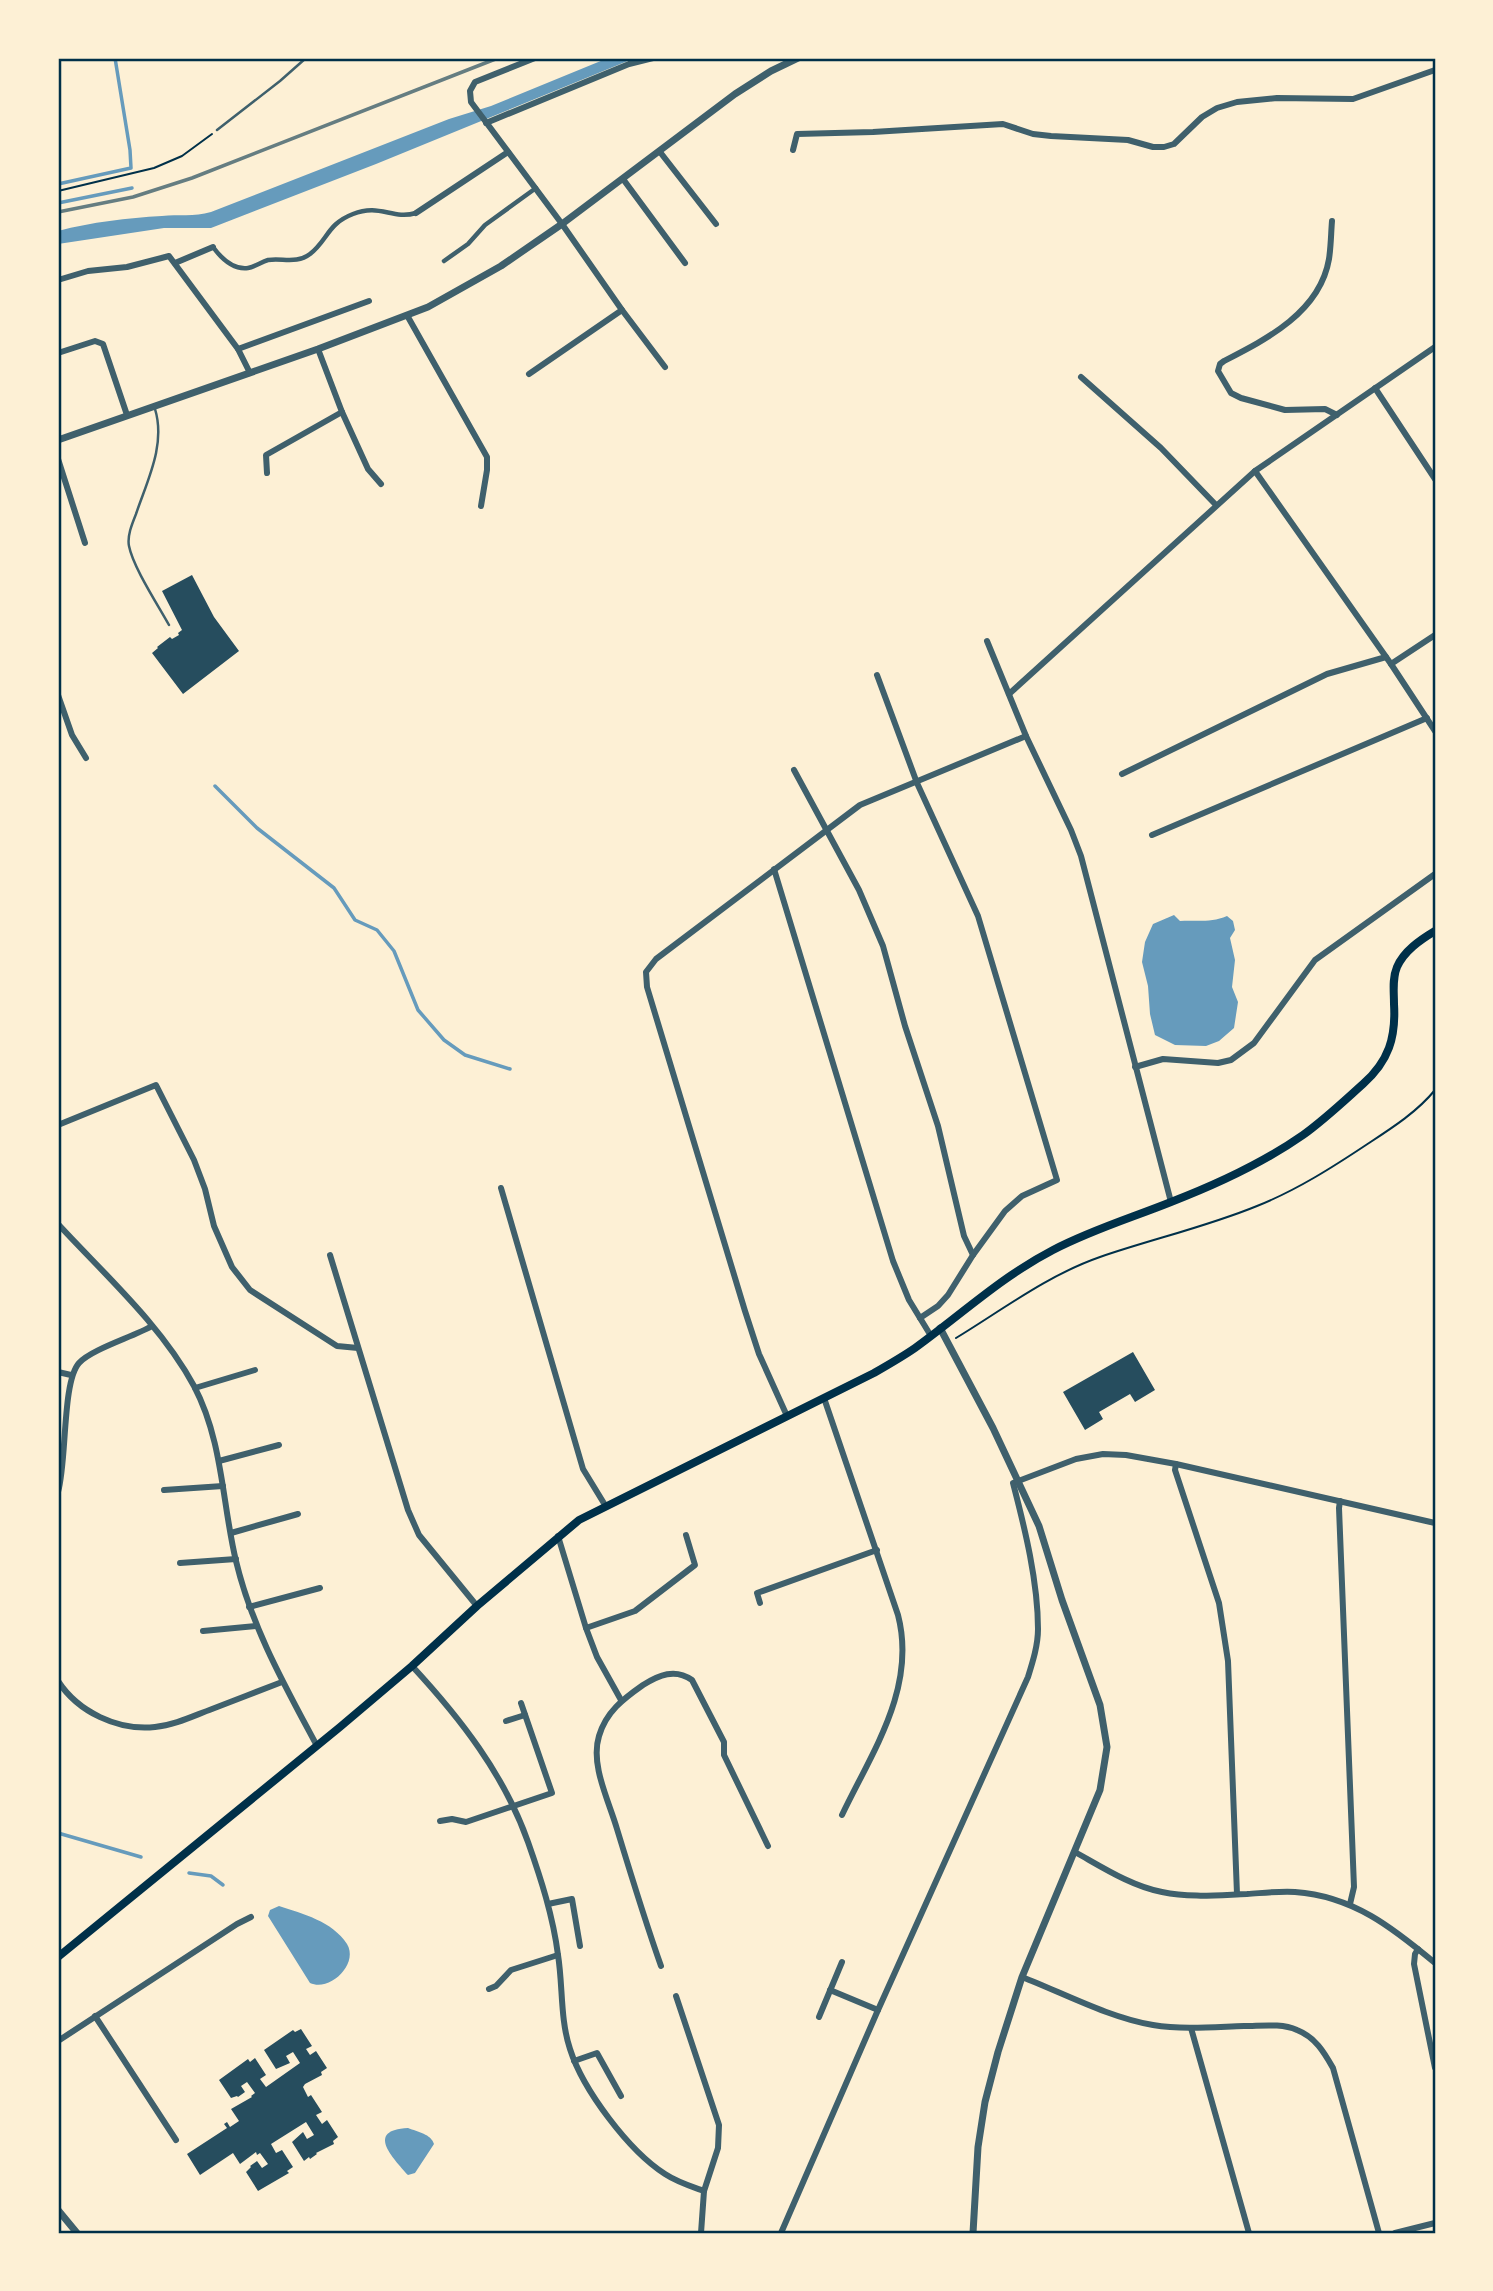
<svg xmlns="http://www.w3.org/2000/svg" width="1493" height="2291" font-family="Jost,sans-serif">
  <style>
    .water { fill: #669bbc }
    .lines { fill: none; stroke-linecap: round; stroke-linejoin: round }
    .stream { stroke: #669bbc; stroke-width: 3.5 }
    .building { fill: #264d5e }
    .path { stroke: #003049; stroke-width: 2 }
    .service { stroke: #3f606c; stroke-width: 2.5 }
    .pedestrian { stroke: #3f606c; stroke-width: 4.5 }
    .minor { stroke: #3f606c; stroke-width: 6 }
    .tertiary { stroke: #3f606c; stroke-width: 7 }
    .secondary { stroke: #003049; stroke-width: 8 }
    .rail { stroke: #657d81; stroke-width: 3.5 }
    .neatline { fill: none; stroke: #003049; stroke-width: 2.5 }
  </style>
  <rect width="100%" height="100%" fill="#fdf0d5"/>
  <!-- water -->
  <g class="water">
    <path d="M608 58H635L376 164 211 228H164L58 244V231C92 222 127 218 162 216 178 214 194 217 211 212L449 119 491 106Z"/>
    <path d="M1174 915 1180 921C1196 920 1211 923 1227 916L1233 921 1235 930 1230 938 1235 960 1232 987 1238 1002 1234 1028 1219 1041 1206 1046 1175 1045 1155 1035 1150 1014 1148 986 1142 962 1145 942 1153 924Z"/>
    <path d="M279 1906C303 1914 332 1921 347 1944 359 1964 330 1992 310 1983L268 1916 270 1910Z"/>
    <path d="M408 2128C418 2132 431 2134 434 2144L415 2173 408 2175C393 2158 365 2130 408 2128Z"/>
  </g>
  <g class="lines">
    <!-- stream -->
    <g class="stream">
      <path d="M58 184 131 168 130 150 115 58"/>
      <path d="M58 203 132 188"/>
      <path d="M215 786 257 828 334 888 355 920 377 930 394 951 418 1010 444 1040 465 1055 510 1069"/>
      <path d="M58 1833 141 1857"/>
      <path d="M189 1873 211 1876 223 1885"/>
    </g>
  </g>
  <!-- building -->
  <g class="building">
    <path d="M192 575 214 617 239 651 183 694 152 653 158 648 157 647 170 637 172 639 179 635 178 633 182 630 162 591Z"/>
    <path d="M1133 1352 1155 1390 1135 1402 1130 1394 1099 1412 1103 1419 1085 1430 1063 1392Z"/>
    <path d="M301 2029 312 2046 306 2049 310 2055 316 2051 327 2068 321 2072 322 2075 305 2084 303 2087 308 2097 311 2095 322 2112 316 2115 322 2124 327 2120 338 2137 333 2141 334 2144 316 2153 317 2154 310 2159 309 2157 304 2161 292 2142 303 2132 307 2139 314 2135 306 2122 271 2144 276 2153 282 2150 293 2167 287 2171 289 2173 258 2191 246 2172 251 2167 250 2166 257 2161 262 2168 268 2164 260 2153 257 2155 256 2152 240 2164 233 2153 200 2175 187 2154 227 2128 224 2124 227 2122 230 2127 239 2121 231 2109 252 2097 251 2096 255 2093 247 2082 241 2086 245 2092 238 2097 237 2096 231 2098 219 2080 248 2059 250 2062 255 2058 266 2075 260 2079 266 2087 300 2063 293 2052 286 2056 290 2063 276 2069 264 2050 293 2030 295 2032Z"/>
  </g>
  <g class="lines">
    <!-- path -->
    <g class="path">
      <path d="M58 191 154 168 182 156 212 134"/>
      <path d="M956 1338C1002 1310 1048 1275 1100 1257 1152 1239 1206 1227 1257 1206 1297 1190 1333 1167 1369 1143 1392 1128 1417 1112 1435 1090"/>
    </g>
    <!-- service -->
    <g class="service">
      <path d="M440 58 441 59"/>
      <path d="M217 130 280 81 306 58"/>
      <path d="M155 409C166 445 147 481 136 514 132 524 127 536 129 546 133 567 158 605 169 625"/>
    </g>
    <!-- pedestrian -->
    <g class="pedestrian">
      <path d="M213 247C221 258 233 270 248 268 255 267 261 262 268 260 283 258 297 264 310 254 328 240 327 224 353 214 380 203 392 220 416 213"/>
      <path d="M444 261 468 244 485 225 536 188"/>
    </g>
    <!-- minor -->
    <g class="minor">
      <path d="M535 58 475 82 470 91 471 102 562 224 622 310 665 367"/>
      <path d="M486 123 629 64 653 58"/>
      <path d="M793 150 797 134 873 132 1003 124 1033 134 1051 136 1128 140 1153 147H1164L1174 144 1202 117 1217 108 1237 102 1277 98 1353 99 1435 70"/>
      <path d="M660 152 716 224"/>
      <path d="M623 179 685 263"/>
      <path d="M416 213 508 152"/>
      <path d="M1332 221C1331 233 1331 246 1329 259 1320 312 1267 339 1224 361L1220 364 1218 371 1231 393 1241 398 1285 410 1325 409 1337 415"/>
      <path d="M175 263 213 247"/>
      <path d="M58 280 88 271 127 267 169 256 238 349 250 373"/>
      <path d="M408 317 487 457V470L481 506"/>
      <path d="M238 349 369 301"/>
      <path d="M318 349 342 412 368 469 381 484"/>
      <path d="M58 353 95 341 103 344 127 415"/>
      <path d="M529 374 622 310"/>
      <path d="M1081 377 1161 448 1216 505"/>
      <path d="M1375 388 1435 479"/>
      <path d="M58 459 85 543"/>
      <path d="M1255 471 1391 664 1435 731"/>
      <path d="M267 473 266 455 342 412"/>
      <path d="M987 641 1026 736 1071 830 1081 856 1171 1202"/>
      <path d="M1391 664 1435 635"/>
      <path d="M877 675 917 783 978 916 1057 1180 1022 1196 1005 1211 973 1255 948 1295 938 1306 920 1318"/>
      <path d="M1009 694 1255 471 1435 347"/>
      <path d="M58 695 72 735 86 758"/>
      <path d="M794 770 859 890 883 946 905 1026 938 1126 964 1236 973 1255"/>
      <path d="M1122 774 1327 674 1386 657"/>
      <path d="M1152 835 1427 718"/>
      <path d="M774 869 893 1261 909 1300 931 1336"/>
      <path d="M1135 1067 1163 1059 1218 1063 1231 1060 1254 1043 1315 960 1435 874"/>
      <path d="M58 1125 156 1085 194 1160 205 1189 214 1226 232 1267 250 1290 337 1346 358 1348"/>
      <path d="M501 1188 583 1469 605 1505"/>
      <path d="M58 1224C105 1275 161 1325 194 1386 223 1441 222 1503 236 1561 252 1628 285 1686 317 1746"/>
      <path d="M330 1255 408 1510 419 1535 477 1606"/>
      <path d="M58 1372 71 1375"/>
      <path d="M195 1388 255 1370"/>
      <path d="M824 1398 898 1615C917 1688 872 1752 842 1815"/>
      <path d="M787 1416 759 1354 745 1311 647 987 646 972 656 959 860 805 1026 736"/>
      <path d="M219 1461 279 1445"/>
      <path d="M1176 1464 1175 1470 1219 1603 1228 1661 1237 1894"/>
      <path d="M164 1490 223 1486"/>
      <path d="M58 1492C67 1462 62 1382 79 1363 92 1349 133 1337 152 1326"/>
      <path d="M1340 1501 1339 1508 1354 1887 1350 1904"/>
      <path d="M231 1533 298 1514"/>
      <path d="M558 1536 586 1628 597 1657 621 1700"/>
      <path d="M180 1563 236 1559"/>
      <path d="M760 1603 757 1593 877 1550"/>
      <path d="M249 1607 320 1588"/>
      <path d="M586 1628 635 1611 695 1565 686 1535"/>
      <path d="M203 1631 256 1626"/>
      <path d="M412 1666C460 1718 504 1774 528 1842 541 1879 553 1916 558 1955 563 1986 560 2019 570 2049 583 2090 629 2151 665 2174 677 2182 690 2186 704 2191"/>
      <path d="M58 1681C78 1712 118 1731 155 1727 175 1725 193 1716 212 1709 235 1700 259 1691 282 1682"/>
      <path d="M506 1721 525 1715"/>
      <path d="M440 1821 452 1819 466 1822 552 1793 521 1703"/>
      <path d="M1075 1852C1102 1867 1131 1886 1162 1892 1190 1898 1219 1895 1247 1894 1263 1893 1279 1891 1295 1892 1353 1896 1393 1928 1435 1963"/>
      <path d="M548 1904 572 1899 580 1946"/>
      <path d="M1418 1949 1415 1954 1414 1964 1435 2068"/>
      <path d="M661 1966C645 1921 631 1875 617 1829 609 1801 590 1765 599 1736 606 1712 623 1699 643 1685 659 1675 675 1668 692 1680L724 1742V1755L768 1846"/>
      <path d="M1022 1977C1063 1993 1110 2018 1153 2025 1183 2030 1214 2027 1244 2026 1261 2026 1281 2023 1297 2030 1315 2037 1324 2052 1333 2068L1379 2233"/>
      <path d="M489 1989 496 1986 511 1970 558 1955"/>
      <path d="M830 1990 878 2010"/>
      <path d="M676 1996 719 2125 718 2148 704 2191 701 2233"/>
      <path d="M95 2016 176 2140"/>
      <path d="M819 2017 842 1962"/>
      <path d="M1191 2028 1249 2233"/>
      <path d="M58 2041 237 1924 251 1917"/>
      <path d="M574 2061 597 2053 621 2096"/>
      <path d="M781 2233 878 2010 1028 1677C1033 1661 1038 1645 1038 1629 1038 1582 1025 1529 1013 1483L1076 1459 1103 1454 1126 1455 1176 1464 1435 1523"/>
      <path d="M1395 2233 1435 2223"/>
    </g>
    <!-- tertiary -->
    <g class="tertiary">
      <path d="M58 440 318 349 428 307 501 266 562 224 735 94 771 71 798 58"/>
      <path d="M940 1328 993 1428 1039 1526 1062 1600 1100 1705 1107 1747 1100 1790 1022 1977 998 2052 985 2102 978 2147 973 2233"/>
      <path d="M58 2210 77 2233"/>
    </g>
    <!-- secondary -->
    <path class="secondary" d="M58 1957 340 1727 412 1666 477 1606 579 1520 874 1373C888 1365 902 1357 915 1348 962 1314 1001 1277 1053 1250 1091 1230 1131 1218 1171 1202 1215 1185 1263 1163 1303 1135 1324 1120 1344 1101 1363 1084 1389 1061 1396 1037 1394 1004 1394 991 1392 979 1397 967 1404 951 1420 940 1435 931"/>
    <!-- rail -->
    <path class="rail" d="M58 212 133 197 192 178 498 58"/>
  </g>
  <!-- border -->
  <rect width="1493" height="2291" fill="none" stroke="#fdf0d5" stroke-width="119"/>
  <rect x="60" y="60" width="1374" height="2172" class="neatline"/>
</svg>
